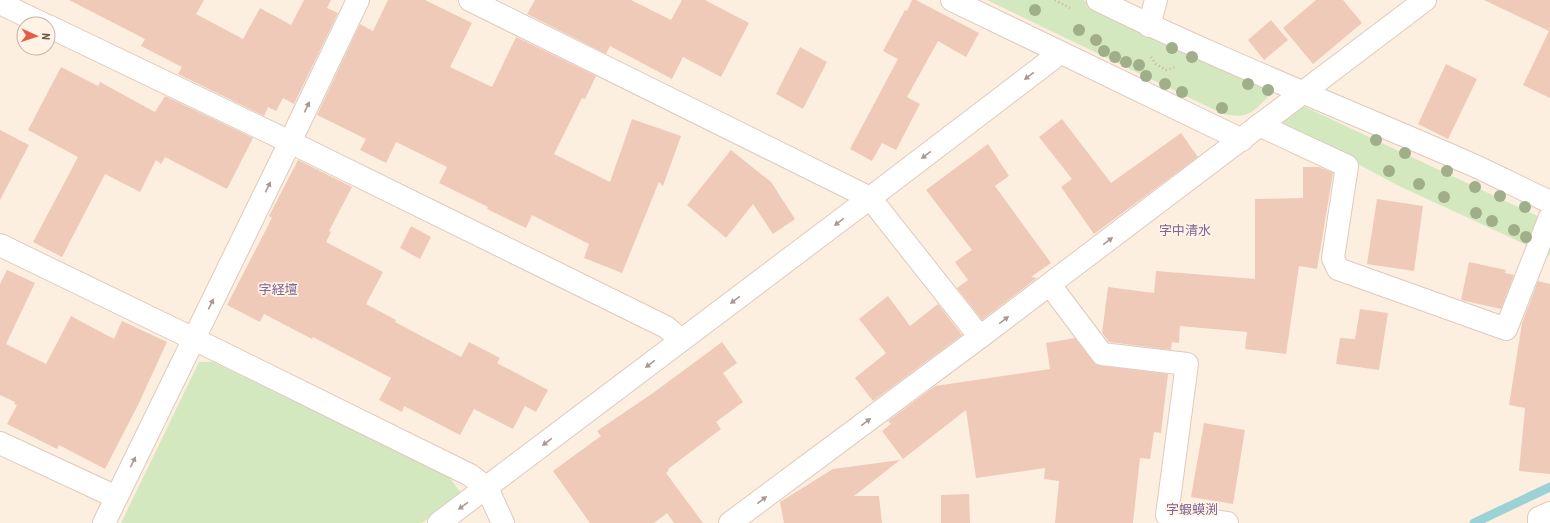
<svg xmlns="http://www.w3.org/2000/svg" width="1550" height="523" font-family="'Roboto Condensed','Noto Sans JP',sans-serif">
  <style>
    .green { fill: #d3e8bf }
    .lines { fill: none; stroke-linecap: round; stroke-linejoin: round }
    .stream { stroke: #9cd1d6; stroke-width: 9 }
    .building { fill: #f0cab8 }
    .minor-casing { stroke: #dfcabd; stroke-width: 24 }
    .path { stroke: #d5ae9c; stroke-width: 2.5; stroke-dasharray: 1 3; stroke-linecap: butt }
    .minor { stroke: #fff; stroke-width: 22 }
    .tree { fill: #a0ae89 }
    .oneway { fill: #aa9891 }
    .labels { text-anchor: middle; stroke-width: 3.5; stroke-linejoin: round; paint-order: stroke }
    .quarter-label { font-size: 13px; fill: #816495; stroke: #fff3e6 }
  </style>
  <rect width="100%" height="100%" fill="#fcefe0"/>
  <!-- green -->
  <g class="green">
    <path d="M987 0H1083L1269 87V96C1252 113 1248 119 1223 114Z"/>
    <path d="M1303 106 1550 222V256L1397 185 1282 123Z"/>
    <path d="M199 362H213L449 477 461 493 422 523H121Z"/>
  </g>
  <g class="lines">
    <!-- stream -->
    <path class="stream" d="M1474 523 1550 487"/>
  </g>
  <!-- building -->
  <g class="building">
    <path d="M69 0H204L196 14 243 39 260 8 291 25 304 0H331L327 8 338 13 294 104 283 98 276 111 268 107 264 116 178 74 182 67 141 46 145 39Z"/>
    <path d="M388 0H425L472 23 450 67 492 87 516 37 596 76 585 99 582 98 554 154 610 182 632 119 681 136 663 186 659 182 622 273 584 258 589 244 532 215 526 228 487 209 488 207 439 183 447 167 396 142 386 163 360 150 366 139 317 115 360 24 373 31Z"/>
    <path d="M535 0H631L671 20 682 0H705L749 23 721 77 683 57 672 79 610 46 606 54 527 14Z"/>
    <path d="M912 0H916L979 33 966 57 938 41 907 97 920 104 896 150 882 143 872 161 850 149 898 59 883 51 905 10 907 11Z"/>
    <path d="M1316 0H1343L1362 23 1313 64 1283 28Z"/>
    <path d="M1484 0H1550V98L1523 85 1549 31Z"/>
    <path d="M1271 20 1288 40 1264 60 1248 40Z"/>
    <path d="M800 47 827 62 803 109 776 94Z"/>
    <path d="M1446 64 1477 79 1448 139 1418 124Z"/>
    <path d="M61 67 98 86 100 82 155 112 165 96 253 138 227 189 165 157 161 164 156 160 140 192 105 174 62 257 33 242 78 157 28 130Z"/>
    <path d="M1062 119 1111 183 1181 133 1198 157 1094 234 1061 187 1072 179 1039 137Z"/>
    <path d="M0 130 29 145 0 200Z"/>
    <path d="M988 144 1009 176 995 186 1051 263 1031 277 1037 278 982 320 957 288 968 280 955 262 972 250 926 190Z"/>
    <path d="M731 150 771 182 795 219 773 234 753 204 726 238 687 205Z"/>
    <path d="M298 160 352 187 329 231 331 232 326 242 383 272 366 304 396 320 395 322 461 357 469 342 500 358 497 363 548 390 536 412 525 406 513 429 474 409 460 435 404 406 402 412 379 400 391 378 313 337 312 339 264 314 260 322 227 305 272 218 269 216Z"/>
    <path d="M1303 167H1319L1333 173 1317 269 1299 266 1286 354 1245 349 1247 332 1180 326 1179 343 1172 342 1171 350 1109 342 1102 333 1108 287 1154 293 1156 271 1255 279V199L1303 198Z"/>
    <path d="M1377 199 1423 206 1414 271 1367 264Z"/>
    <path d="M411 226 431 237 420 259 400 248Z"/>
    <path d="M1469 262 1506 270 1505 273 1514 275 1501 309 1461 300Z"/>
    <path d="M7 270 35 283 6 344 46 364 71 316 114 339 122 321 167 342 138 405 105 469 59 445 57 449 7 424 17 405 14 404 15 402 0 395V284Z"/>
    <path d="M1538 281 1550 284V474L1519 471 1525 408 1509 405 1522 323Z"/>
    <path d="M888 296 910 326 938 304 962 335 873 401 855 378 886 353 859 319Z"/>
    <path d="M1360 309 1388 313 1379 370 1336 364 1340 338 1355 339Z"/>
    <path d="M1075 338 1096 365 1168 374 1161 433 1154 432 1150 459 1140 458 1133 523H1055L1059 481 1044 479 1045 468 976 478 966 410 903 459 882 431 891 424 888 421 935 386 1050 369 1046 343Z"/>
    <path d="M722 342 737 363 723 373 743 402 716 422 721 429 668 469 669 470 666 473 703 523H674L667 513 654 523H590L553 471 601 436 597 431 653 393Z"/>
    <path d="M1204 423 1245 430 1233 504 1191 497Z"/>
    <path d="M900 460 854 496H879L882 523H784L780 502 833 469Z"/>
    <path d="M969 494 970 523H941V495Z"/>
  </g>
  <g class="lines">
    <defs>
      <g id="minor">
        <path d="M470 0 870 198 980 337"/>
        <path d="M952 0 1242 140"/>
        <path d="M1098 0C1221 61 1348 110 1473 165 1499 177 1524 190 1550 202"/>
        <path d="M0 3 43 24"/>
        <path d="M48 26 290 142 666 327 681 340"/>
        <path d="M1149 26 1156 0"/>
        <path d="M1259 125 1347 166 1333 258 1338 269 1506 329 1550 217"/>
        <path d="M0 245 194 339 470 475 487 488 503 523"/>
        <path d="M1050 285 1102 354 1187 364 1167 515 1227 523"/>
        <path d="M0 443 116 497"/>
        <path d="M104 523 290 142 358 0"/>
        <path d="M439 523 870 198 1060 53"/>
        <path d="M730 523 980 337 1425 0"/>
        <path d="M1539 523V518L1550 513"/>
      </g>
    </defs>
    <!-- minor casing -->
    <use href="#minor" class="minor-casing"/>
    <!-- path -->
    <g class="path">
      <path d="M1055 0 1072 9"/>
      <path d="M1151 57 1156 64 1166 70 1176 67"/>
    </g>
    <!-- minor -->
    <use href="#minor" class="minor"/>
  </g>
  <!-- trees -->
  <g class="tree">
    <circle cx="1035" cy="10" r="6"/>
    <circle cx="1079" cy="30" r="6"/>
    <circle cx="1096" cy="40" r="6"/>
    <circle cx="1172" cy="48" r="6"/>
    <circle cx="1104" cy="51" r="6"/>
    <circle cx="1115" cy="57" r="6"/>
    <circle cx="1192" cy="57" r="6"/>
    <circle cx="1126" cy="62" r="6"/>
    <circle cx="1139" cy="65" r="6"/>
    <circle cx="1146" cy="76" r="6"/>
    <circle cx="1165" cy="84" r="6"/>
    <circle cx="1248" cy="84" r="6"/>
    <circle cx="1268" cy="90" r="6"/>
    <circle cx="1182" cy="92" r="6"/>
    <circle cx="1222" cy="108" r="6"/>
    <circle cx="1376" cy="140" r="6"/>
    <circle cx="1405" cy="153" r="6"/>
    <circle cx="1389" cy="171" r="6"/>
    <circle cx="1447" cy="171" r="6"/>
    <circle cx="1419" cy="184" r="6"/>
    <circle cx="1475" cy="187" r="6"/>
    <circle cx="1500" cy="196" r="6"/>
    <circle cx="1444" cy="197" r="6"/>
    <circle cx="1525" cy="207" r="6"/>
    <circle cx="1476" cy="213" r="6"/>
    <circle cx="1492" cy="221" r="6"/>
    <circle cx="1514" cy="230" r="6"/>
    <circle cx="1526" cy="237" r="6"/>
  </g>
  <!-- one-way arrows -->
  <defs><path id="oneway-solid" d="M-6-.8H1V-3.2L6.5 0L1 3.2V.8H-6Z"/></defs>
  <g class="oneway">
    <use href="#oneway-solid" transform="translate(1029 76) rotate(143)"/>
    <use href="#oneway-solid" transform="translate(307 107) rotate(-65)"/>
    <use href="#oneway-solid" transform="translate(926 155) rotate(143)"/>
    <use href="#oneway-solid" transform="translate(268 187) rotate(-64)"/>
    <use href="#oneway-solid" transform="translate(839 222) rotate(143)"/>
    <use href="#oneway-solid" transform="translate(1108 241) rotate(-37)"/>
    <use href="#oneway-solid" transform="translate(735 300) rotate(143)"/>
    <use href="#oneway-solid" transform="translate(211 304) rotate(-64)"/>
    <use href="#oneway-solid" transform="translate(1004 320) rotate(-37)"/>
    <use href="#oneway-solid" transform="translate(650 364) rotate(143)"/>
    <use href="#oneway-solid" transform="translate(866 422) rotate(-37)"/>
    <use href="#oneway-solid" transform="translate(547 442) rotate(143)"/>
    <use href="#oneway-solid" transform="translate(133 462) rotate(-64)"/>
    <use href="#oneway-solid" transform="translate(762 500) rotate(-37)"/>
    <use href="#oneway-solid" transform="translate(463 506) rotate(144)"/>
  </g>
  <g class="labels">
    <!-- quarter labels -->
    <g class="quarter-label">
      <text x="1185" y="235">字中清水</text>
      <text x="278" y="294">字経壇</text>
      <text x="1192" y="514">字蝦蟆渕</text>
    </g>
  </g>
  <!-- north arrow -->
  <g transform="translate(36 36) rotate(93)"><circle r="19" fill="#fff3e6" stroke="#c7b3a7"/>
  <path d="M0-3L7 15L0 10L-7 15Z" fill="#e45e46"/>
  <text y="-6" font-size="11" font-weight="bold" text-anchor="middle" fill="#725448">N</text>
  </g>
</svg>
